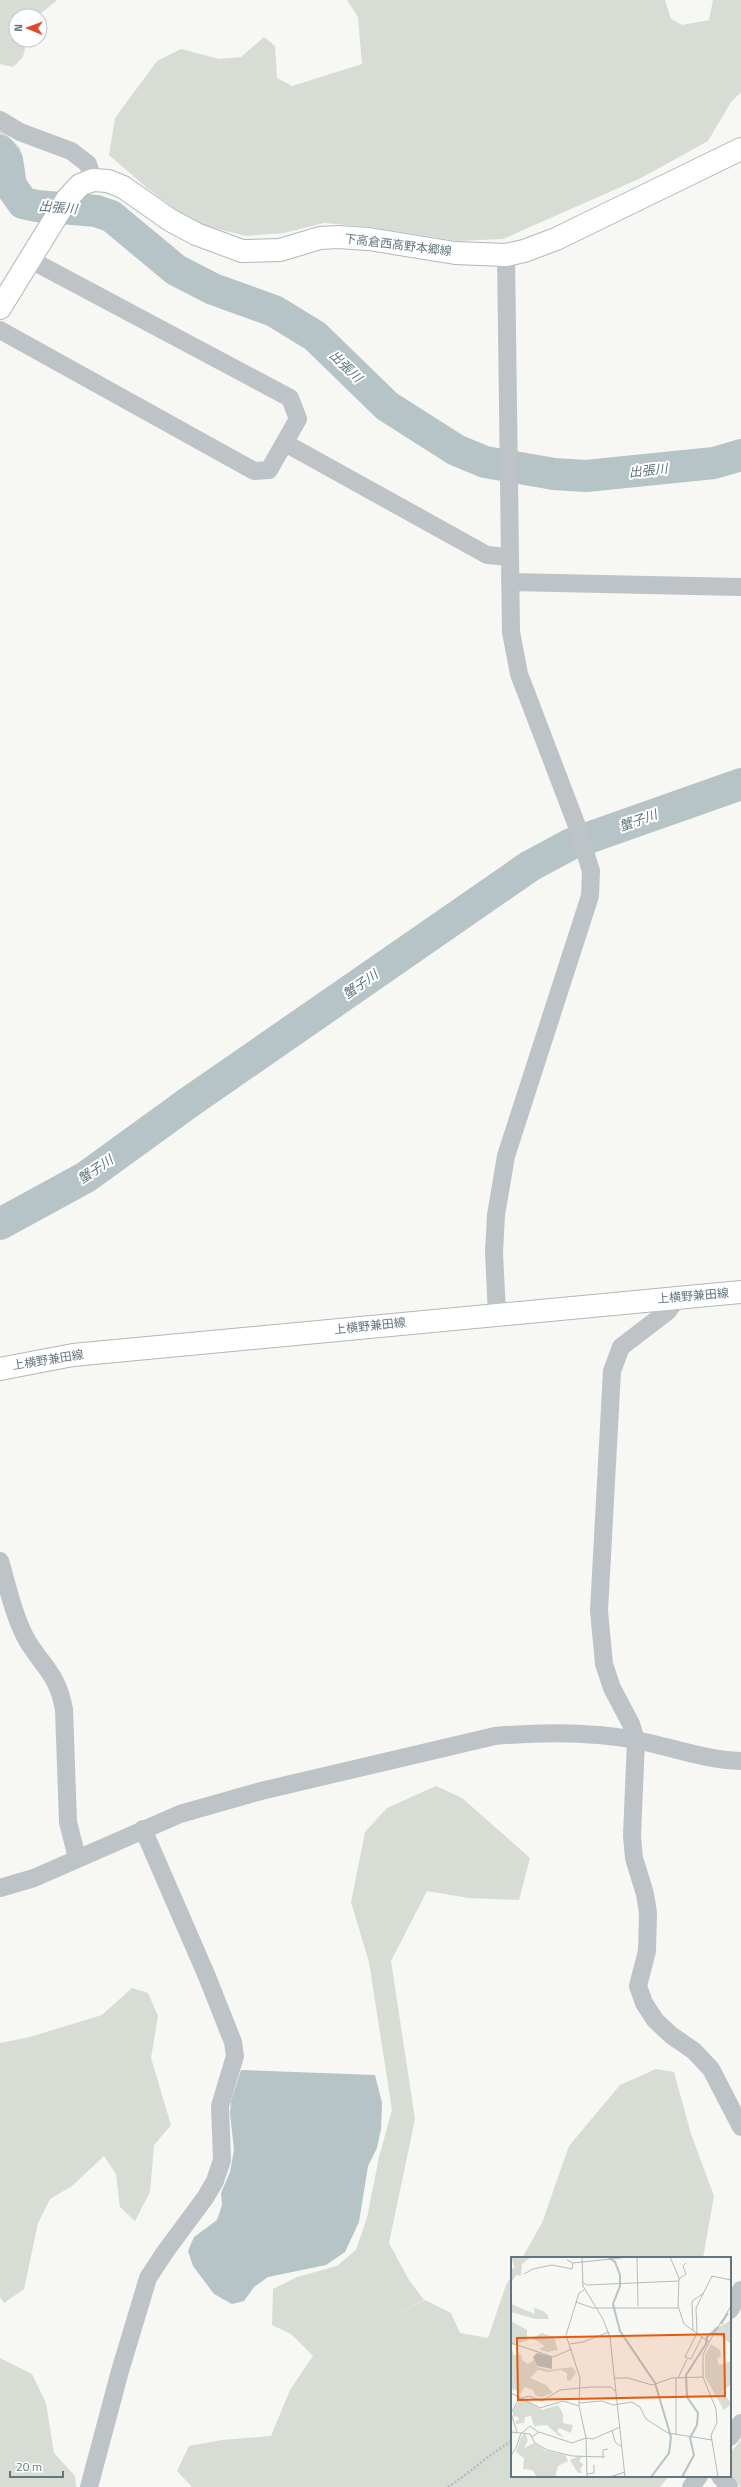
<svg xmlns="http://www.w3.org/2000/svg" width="741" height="2487" font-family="'Titillium Web','Noto Sans JP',sans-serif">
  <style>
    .green { fill: #d7dcd4 }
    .water { fill: #b6c3c7 }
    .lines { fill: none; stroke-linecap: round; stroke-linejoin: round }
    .river { stroke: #b6c3c7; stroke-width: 32 }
    .secondary-casing { stroke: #b1b7bb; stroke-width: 24 }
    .path { stroke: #b9bcbf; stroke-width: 2.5; stroke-dasharray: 2 2; stroke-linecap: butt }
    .minor { stroke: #bec3c7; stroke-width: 18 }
    .secondary { stroke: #fff; stroke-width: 22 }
    .labels { text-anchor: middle; stroke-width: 4; stroke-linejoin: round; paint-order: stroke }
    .street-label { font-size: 12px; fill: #63757f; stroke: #fff }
    .water-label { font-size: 13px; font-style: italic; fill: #5e7479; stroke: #fff }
    .inset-river { fill: none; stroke: #b6c3c7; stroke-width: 2 }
    .inset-road { fill: none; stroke: #b3bbbe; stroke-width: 1 }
    .view { fill: #e8590c; fill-opacity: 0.15; stroke: #e8590c; stroke-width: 2 }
    .inset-edge { fill: none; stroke: #63757f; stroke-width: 2 }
  </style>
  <rect width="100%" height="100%" fill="#f7f7f4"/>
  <!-- green -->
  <g class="green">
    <path d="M0 0H57L38 16H16V40H27L23 57 13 67 0 64Z"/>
    <path d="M347 0H665L671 19 682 25 709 20 713 0H741V92L731 102 708 141 641 178 503 239 458 241 370 227 324 223 284 233 246 236 194 223 147 188 109 155 115 118 157 61 181 49 219 59 241 57 264 37 275 46 277 78 292 86 362 64 358 17Z"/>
    <path d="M0 109 4 132 21 149 13 155 0 142Z"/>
    <path d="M436 1786 462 1798 530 1858 519 1900 469 1898 427 1891 391 1961 415 2119 389 2243 409 2280 424 2300 383 2321 425 2300 451 2313 460 2333 488 2338 506 2285 512 2275V2476H669L660 2487H192L177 2471 189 2446 222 2440 271 2436 290 2390 313 2356 291 2334 272 2325 273 2289 297 2277 337 2266 356 2250 367 2218 379 2157 392 2110 369 1962 351 1902 365 1832 387 1808Z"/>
    <path d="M132 1988 148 1993 158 2016 151 2058 171 2125 154 2145 150 2192 135 2221 120 2207 116 2174 104 2156 72 2186 50 2199 38 2223 24 2289 4 2303 0 2297V2043L30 2037 102 2015Z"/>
    <path d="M656 2069 674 2072 691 2134 714 2196 703 2258H522L542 2223 569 2146 620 2085Z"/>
    <path d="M0 2358 32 2374 46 2403 54 2453 75 2476 76 2487H0Z"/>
    <path d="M741 2440V2487H740L730 2474V2453Z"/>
  </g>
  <!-- water -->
  <path class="water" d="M241 2070 375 2075 382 2103 381 2129 377 2148 368 2166 359 2222 345 2252 326 2265 268 2277 254 2287 244 2301 232 2304 214 2294 193 2266 188 2251 194 2237 217 2220 222 2205 221 2193 230 2172 234 2150 230 2113 231 2101Z"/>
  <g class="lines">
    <!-- river -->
    <g class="river">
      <path d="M0 151 7 160 11 186 23 203 37 206 96 211 111 216 176 270 213 289 274 311 315 336 387 406 456 450 485 462 554 474 586 476 714 463 741 455"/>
      <path d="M0 1224 86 1177 188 1103 530 866 571 844 741 784"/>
    </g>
    <defs>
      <g id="secondary">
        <path d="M0 308 67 199 80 185 93 180 108 181 123 187 170 220 196 234 242 251 280 250 320 238 338 237 369 239 455 253 506 255 524 251 556 239 741 149"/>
        <path d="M0 1369 73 1355 741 1292"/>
      </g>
    </defs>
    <!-- secondary casing -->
    <use href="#secondary" class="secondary-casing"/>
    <!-- path -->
    <path class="path" d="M448 2487C470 2473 489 2454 512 2441"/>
    <!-- minor -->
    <g class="minor">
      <path d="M0 120 20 132 71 151 88 164 93 180"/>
      <path d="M0 330 254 471 269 470 298 419 290 398 31 260"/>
      <path d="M285 443 487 555 509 557"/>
      <path d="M510 582 741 587"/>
      <path d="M678 1297 668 1311 621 1347 612 1371 599 1611 604 1664 612 1688 631 1724 636 1740 632 1836 634 1858 645 1894 648 1913 647 1951 638 1986 644 2003 655 2020 671 2035 694 2051 711 2069 741 2127"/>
      <path d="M497 1314 494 1252 496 1215 506 1156 590 896 591 871 577 826 519 674 511 632 506 255"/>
      <path d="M0 1561C8 1587 14 1618 28 1642 45 1669 57 1674 64 1709L68 1822 77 1858"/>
      <path d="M0 1888 34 1878 180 1814 261 1791 495 1736C541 1732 590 1731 636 1740 671 1747 705 1760 741 1761"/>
      <path d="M730 2310 741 2290"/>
      <path d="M730 2437 741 2423"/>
      <path d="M720 2476 729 2487"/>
      <path d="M89 2487 120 2371 148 2278 165 2252 205 2198 215 2181 222 2160 220 2106 235 2056 233 2042 206 1974 143 1829"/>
      <path d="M691 2487 699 2476"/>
    </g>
    <!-- secondary -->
    <use href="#secondary" class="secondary"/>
  </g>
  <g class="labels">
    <!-- street labels -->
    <g class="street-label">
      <text transform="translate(398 245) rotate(7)" y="4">下高倉西高野本郷線</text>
      <text transform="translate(693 1296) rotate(-5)" y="4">上横野兼田線</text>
      <text transform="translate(370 1326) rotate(-6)" y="4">上横野兼田線</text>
      <text transform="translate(48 1360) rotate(-9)" y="4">上横野兼田線</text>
    </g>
    <!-- water labels -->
    <g class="water-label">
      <text transform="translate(58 207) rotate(5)" y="5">出張川</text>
      <text transform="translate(346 366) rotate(44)" y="5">出張川</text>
      <text transform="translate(648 470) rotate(-6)" y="5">出張川</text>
      <text transform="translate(638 820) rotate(-19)" y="5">蟹子川</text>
      <text transform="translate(360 984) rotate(-35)" y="5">蟹子川</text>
      <text transform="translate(95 1169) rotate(-34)" y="5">蟹子川</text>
    </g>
  </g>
  <!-- overview -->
  <g transform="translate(511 2257)">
    <rect width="220" height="220" fill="#f7f7f4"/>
    <path d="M0 0H20L11 7 10 19 5 18 0 26V12L4 11ZM0 47 24 57 23 51 32 54 36 57 38 62H24L0 55ZM220 63V87L207 77 200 79 203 73ZM0 64 16 73V84L0 88ZM31 76 43 80 47 93 36 95 28 92 34 89 21 81ZM200 87 209 93 210 99 206 102 208 108 220 104V127L212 134 220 147 213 153 194 120V98ZM0 90 3 98 10 97 11 103 17 107 23 103 26 110 38 113 61 110 65 116 59 124 56 123V116L50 113 37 115 27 113 19 121 35 128 42 136 31 140 25 139 22 133 14 130 9 137 6 133 0 132ZM10 141 31 153 47 148 52 157V166L62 168 60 176 48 171 46 174 53 180 48 179 36 168 23 169 20 159 14 160 13 166 5 167V163H8L7 160 2 159V154ZM14 176 17 183 13 191 23 186 35 194 54 198 57 204 47 209 44 220H26L21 213 12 212 13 201 5 195 10 180ZM66 200H71L68 203 72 208 69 212 71 216H67L59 203Z" fill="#d7dcd4"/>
    <path d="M26 96 41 100V112L26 109 22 100Z" fill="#b6c3c7"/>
    <path class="inset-river" d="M97 0 104 5 109 18V29L102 47 109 74 144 126 160 180 158 196 140 220M210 67 217 56M171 220 183 198 179 181 186 168 187 156 176 140 175 118 195 87 196 80 207 70"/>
    <path class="inset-road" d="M71 0 72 29 92 62 99 80 114 220M126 0 127 49M159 0 168 21 167 49 173 67 198 85 192 98V120L205 152 206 166 200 178 207 220M56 3 62 6 118 0M13 17 22 12 41 8 61 12 62 6M168 22 175 17 172 9 175 6M71 25 76 28 168 24M73 33 68 36 55 78 69 121 68 149 75 181 76 220M65 45 82 51H167M182 74 181 44 193 36M191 80 180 102 174 100 186 76 185 51 201 19 220 23M198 85 220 49M0 86 42 100 61 92M59 87 72 85 98 75M104 121H117L141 128 161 121 192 120M165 121V178M167 121 176 102M0 136 29 151 52 144 68 149M11 141 18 139 31 144 49 133 80 130H100L104 134M68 146 91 144 102 148 121 145 129 150 135 162 157 176 201 183M101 173 104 185 111 190M0 175 19 177 24 186 36 193 61 199 94 200M6 175 0 156 9 140M11 176 19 169 27 175M21 180 28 175 61 186 75 181 82 182 109 170M0 198 5 191 10 176M92 200V193L97 192M76 217 83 216V208M99 220 114 215"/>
    <path class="view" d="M213 77 214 139 7 143 6 81Z"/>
    <rect width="220" height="220" class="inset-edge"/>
  </g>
  <!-- north arrow -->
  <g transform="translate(28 28) rotate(271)"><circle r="19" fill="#ffffff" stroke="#c1c8cc"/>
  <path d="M0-3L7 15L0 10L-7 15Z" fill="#df4a2d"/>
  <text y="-6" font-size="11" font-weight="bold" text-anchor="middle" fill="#63757f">N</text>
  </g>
  <!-- scale -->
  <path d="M10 2471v6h53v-6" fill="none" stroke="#63757f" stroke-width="2"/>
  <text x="16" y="2471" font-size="12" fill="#63757f" stroke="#ffffff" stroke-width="3" paint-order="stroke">20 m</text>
</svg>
